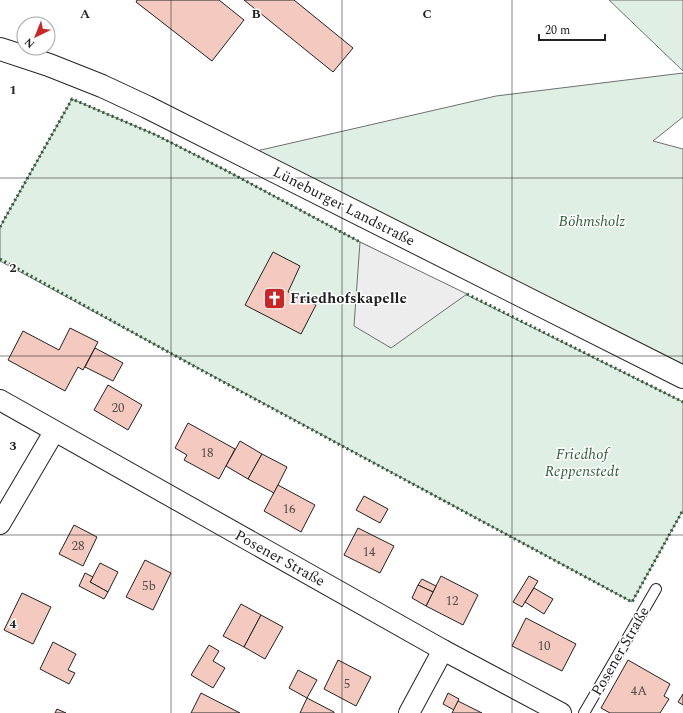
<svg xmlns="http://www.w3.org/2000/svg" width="683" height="713" font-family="Spectral,serif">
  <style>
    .green { fill: #e0efe3; stroke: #6f6f6f }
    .parking { fill: #ededed; stroke: #6f6f6f }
    .building { fill: #f3c9c0; stroke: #222 }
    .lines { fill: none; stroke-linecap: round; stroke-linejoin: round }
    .service-casing { stroke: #222; stroke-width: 12 }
    .minor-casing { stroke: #222; stroke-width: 22 }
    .secondary-casing { stroke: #222; stroke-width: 24 }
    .service { stroke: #fff; stroke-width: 10 }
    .minor { stroke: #fff; stroke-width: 20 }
    .secondary { stroke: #fff; stroke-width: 22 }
    .hedge { stroke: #2f5e38; stroke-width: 3; stroke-dasharray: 2 3; stroke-linecap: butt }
    .grid { fill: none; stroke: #222; stroke-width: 1; stroke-opacity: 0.55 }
    .labels { text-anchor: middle; stroke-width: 3; stroke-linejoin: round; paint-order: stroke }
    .number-label { font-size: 13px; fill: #564c4a }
    .street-label { font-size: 15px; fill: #222; stroke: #fff }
    .park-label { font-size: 15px; font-style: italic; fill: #2f5e38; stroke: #fff }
    .poi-label { font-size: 15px; font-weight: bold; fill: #222; stroke: #fff; text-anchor: start }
    .grid-label { font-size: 13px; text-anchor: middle; font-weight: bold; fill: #222; stroke: #fff; stroke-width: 3; stroke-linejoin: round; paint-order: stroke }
  </style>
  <rect width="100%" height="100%" fill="#fff"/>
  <!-- green -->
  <g class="green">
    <path d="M609 0H683V71Z"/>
    <path d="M683 73V117L653 141 683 149V365L252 152 496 96Z"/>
    <path d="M72 99 156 135 227 171 360 242 683 402V510L632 602 0 261V227Z"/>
  </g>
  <!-- parking -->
  <path class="parking" d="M360 242 467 294 391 348 354 326Z"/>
  <!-- building -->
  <g class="building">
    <path d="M137 0H219L244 20 212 61 136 2Z"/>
    <path d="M244 0H294L353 48 333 72Z"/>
    <path d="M273 252 300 266 288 292 316 305 301 334 245 305Z"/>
    <path d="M70 328 98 342 83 370 78 367 65 391 8 360 23 331 59 350Z"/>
    <path d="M95 348 123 363 113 381 85 367Z"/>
    <path d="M108 385 142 405 128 430 94 410Z"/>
    <path d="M188 423 235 449 219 479 184 460 187 455 175 448Z"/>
    <path d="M240 441 262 454 248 479 226 466Z"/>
    <path d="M262 454 287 467 274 493 248 479Z"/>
    <path d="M278 485 315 505 301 532 264 511Z"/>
    <path d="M364 496 388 509 380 523 356 510Z"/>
    <path d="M74 525 97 537 83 566 59 554Z"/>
    <path d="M358 528 394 546 380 573 344 555Z"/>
    <path d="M145 560 171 573 153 610 126 597Z"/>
    <path d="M100 563 118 572 108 592 90 582Z"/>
    <path d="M85 573 93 577 90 582 108 592 104 599 79 586Z"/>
    <path d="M441 576 478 595 463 625 426 606Z"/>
    <path d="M529 576 538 581 522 607 513 602Z"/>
    <path d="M422 579 436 586 433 592 418 585Z"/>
    <path d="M418 585 433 592 426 606 412 598Z"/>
    <path d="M534 588 553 599 544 614 525 602Z"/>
    <path d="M22 593 51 607 33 644 4 630Z"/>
    <path d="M241 604 261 615 244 647 223 636Z"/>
    <path d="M261 615 283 627 265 659 244 647Z"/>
    <path d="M526 618 576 644 562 671 512 646Z"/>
    <path d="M53 642 76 654 68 670 75 673 69 684 40 669Z"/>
    <path d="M209 645 219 651 213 661 225 668 213 688 191 675Z"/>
    <path d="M338 660 371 677 356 706 324 689Z"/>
    <path d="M628 660 670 684 664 696 669 699 660 713H610L601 708Z"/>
    <path d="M298 670 317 680 307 698 289 688Z"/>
    <path d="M201 693 240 713H191Z"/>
    <path d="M448 693 459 699 454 710 443 704Z"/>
    <path d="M683 694V705L678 702Z"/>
    <path d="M307 698 334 712V713H300Z"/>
    <path d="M458 701 482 713H452Z"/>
    <path d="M57 709 66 713H55Z"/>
  </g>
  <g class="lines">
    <defs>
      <path id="service" d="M584 713 656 589"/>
      <g id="minor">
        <path d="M0 400 443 650 561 713"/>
        <path d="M0 524 54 432"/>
        <path d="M409 713 443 650"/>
      </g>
      <path id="secondary" d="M0 49 49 65 102 86 147 107 683 377"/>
    </defs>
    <!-- service casing -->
    <use href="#service" class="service-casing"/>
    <!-- minor casing -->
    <use href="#minor" class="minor-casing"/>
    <!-- secondary casing -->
    <use href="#secondary" class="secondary-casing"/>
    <!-- service -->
    <use href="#service" class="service"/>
    <!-- minor -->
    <use href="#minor" class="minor"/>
    <!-- secondary -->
    <use href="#secondary" class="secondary"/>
    <!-- hedge -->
    <g class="hedge">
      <path d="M0 227 72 99 156 135 227 171 360 242"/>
      <path d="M0 259 201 370 632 602 683 510"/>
      <path d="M467 294 683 402"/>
    </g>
  </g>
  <!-- grid -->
  <path class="grid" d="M171 0V713M342 0V713M512 0V713M0 178H683M0 356H683M0 535H683"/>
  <!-- icons -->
  <defs>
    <symbol id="church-square" viewBox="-11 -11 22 22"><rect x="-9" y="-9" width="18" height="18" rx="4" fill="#c62828" stroke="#fff"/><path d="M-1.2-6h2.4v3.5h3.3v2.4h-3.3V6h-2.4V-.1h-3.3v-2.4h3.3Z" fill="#fff"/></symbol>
  </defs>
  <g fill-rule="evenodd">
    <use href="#church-square" x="262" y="286" width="25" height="25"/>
  </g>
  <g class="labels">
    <!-- number labels -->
    <g class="number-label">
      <text x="118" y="412">20</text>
      <text x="207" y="457">18</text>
      <text x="289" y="513">16</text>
      <text x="78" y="550">28</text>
      <text x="369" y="556">14</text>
      <text x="149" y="590">5b</text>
      <text x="452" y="605">12</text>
      <text x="544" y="650">10</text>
      <text x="347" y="688">5</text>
      <text x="639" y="695">4A</text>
    </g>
    <!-- street labels -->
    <g class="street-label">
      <text transform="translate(344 206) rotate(27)" y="5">Lüneburger Landstraße</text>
      <text transform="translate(280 558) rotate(29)" y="5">Posener Straße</text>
      <text transform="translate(620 651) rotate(-60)" y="5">Posener Straße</text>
    </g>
    <!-- park labels -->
    <g class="park-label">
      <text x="592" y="226">Böhmsholz</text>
      <text x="582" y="459">Friedhof<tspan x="582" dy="17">Reppenstedt</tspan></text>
    </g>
    <!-- poi labels -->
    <g class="poi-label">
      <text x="290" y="303">Friedhofskapelle</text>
    </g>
  </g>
  <g class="grid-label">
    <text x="85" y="18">A</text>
    <text x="256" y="18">B</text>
    <text x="427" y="18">C</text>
    <text x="13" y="94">1</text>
    <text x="13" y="272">2</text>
    <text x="13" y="450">3</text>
    <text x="13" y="628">4</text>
  </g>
  <!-- north arrow -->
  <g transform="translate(36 36) rotate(223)"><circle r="19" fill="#ffffff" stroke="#a7a7a7"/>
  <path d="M0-3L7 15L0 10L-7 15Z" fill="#c62828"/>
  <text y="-6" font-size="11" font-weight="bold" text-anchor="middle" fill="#222222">N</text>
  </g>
  <!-- scale -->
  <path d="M539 34v6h66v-6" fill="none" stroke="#222222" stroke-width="2"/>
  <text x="545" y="34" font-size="12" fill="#222222" stroke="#ffffff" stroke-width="3" paint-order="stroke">20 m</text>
</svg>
